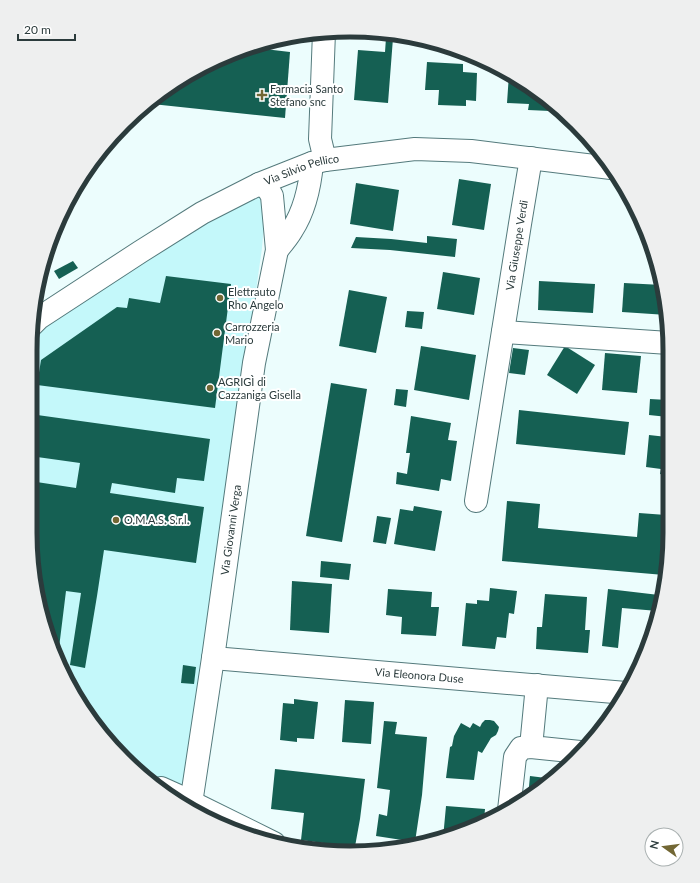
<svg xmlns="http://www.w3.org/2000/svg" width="700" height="883" font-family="Lato,sans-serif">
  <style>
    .built { fill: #c4f8fa }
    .building { fill: #156053 }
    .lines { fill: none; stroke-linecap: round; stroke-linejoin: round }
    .minor-casing { stroke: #547a7c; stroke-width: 24 }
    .minor { stroke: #fff; stroke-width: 22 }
    .poi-dot { fill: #726734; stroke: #fff; stroke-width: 1.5 }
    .labels { text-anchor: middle; stroke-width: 4; stroke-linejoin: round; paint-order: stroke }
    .poi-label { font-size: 11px; fill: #2b3b3c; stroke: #fff; text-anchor: start }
    .street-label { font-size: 11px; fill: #2b3b3c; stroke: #fff }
    .rim { fill: none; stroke: #2b3b3c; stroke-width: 5 }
  </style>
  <rect width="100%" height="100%" fill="#ecfdfd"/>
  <!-- built -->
  <path class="built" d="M267 188 262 248 184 806 124 759 73 693 41 616 30 533 31 337 75 302 206 222Z"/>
  <!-- building -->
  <g class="building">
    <path d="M386 38H393L388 103 354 100 358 50 385 52Z"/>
    <path d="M247 47 290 52 285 118 152 104 190 73Z"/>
    <path d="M427 62 463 64V72L477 73 476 101 466 100V106L438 105 439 90H425Z"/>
    <path d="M509 74 545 96 551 102 550 111 528 110 529 104 507 103Z"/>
    <path d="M128 124 127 134 117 133Z"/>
    <path d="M459 179 491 184 484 230 452 225Z"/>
    <path d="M356 183 399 190 393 231 350 224Z"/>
    <path d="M427 236 457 239 455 257 390 250 351 248 356 237 391 239 427 243Z"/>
    <path d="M73 261 78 268 59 279 54 271Z"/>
    <path d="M443 272 480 278 474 315 437 309Z"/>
    <path d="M166 276 231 284 215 408 37 385 41 360 117 307 127 308 129 298 160 303Z"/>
    <path d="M539 281 595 284 593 313 538 310Z"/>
    <path d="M624 283 662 285 667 315 622 312Z"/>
    <path d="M349 290 387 297 376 353 339 346Z"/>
    <path d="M407 311 424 312 422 329 405 327Z"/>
    <path d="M421 346 476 355 469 400 414 390Z"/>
    <path d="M565 346 595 365 577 394 547 375Z"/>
    <path d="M513 348 529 350 525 375 509 373Z"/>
    <path d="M605 353 641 356 637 393 602 390Z"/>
    <path d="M331 383 367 389 342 542 306 536Z"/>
    <path d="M396 389 408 390 406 407 394 405Z"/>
    <path d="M650 399 668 400V417L649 415Z"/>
    <path d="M519 410 629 422 625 455 516 444Z"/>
    <path d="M30 414 210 439 204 481 177 478 175 493 112 483 110 493 204 507 196 563 104 550 97 596 85 668 70 665 81 593 66 591 58 656 41 616 30 533V481L76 488 80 463 30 456Z"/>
    <path d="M411 416 451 423 448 440 457 441 451 481 441 479 439 491 396 484 397 472 407 474 410 453H406Z"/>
    <path d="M649 435 667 437 666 475 660 474 661 469 646 467Z"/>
    <path d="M507 501 540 504 538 528 637 537 639 513 666 515 664 575 502 561Z"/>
    <path d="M414 506 442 511 435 551 394 544 400 509 413 511Z"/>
    <path d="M377 516 391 518 386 544 373 542Z"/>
    <path d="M321 561 351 564 349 580 320 577Z"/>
    <path d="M292 581 332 584 329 633 290 630Z"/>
    <path d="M490 588 517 591 514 614 509 613 506 638 497 637 495 649 462 646 466 603 477 604V600L489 601Z"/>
    <path d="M388 589 432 592 431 607H439L436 636 401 634 402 617 386 615Z"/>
    <path d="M608 589 659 595 658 611 622 608 618 648 602 646Z"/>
    <path d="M545 594 587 597 585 630H590L588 653 536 649 537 627H542Z"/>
    <path d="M183 665 196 667 194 684 181 683Z"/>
    <path d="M294 699 318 702 314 739 297 738V742L280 740 283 703 294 704Z"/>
    <path d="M345 700 374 702 371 744 342 742Z"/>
    <path d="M485 720H490L494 721 499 727 498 731 496 735 491 738 482 753 478 751 474 780 446 778 450 747 452 746 454 736 461 723 470 728 473 723 480 727 482 723Z"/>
    <path d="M384 721 397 722 395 734 427 737 422 795 415 842 376 836 379 814 387 816 390 790 377 788Z"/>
    <path d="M275 769 365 779 360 819 354 852 330 849 331 844 301 840 304 813 271 809Z"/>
    <path d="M530 776 554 779 528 797Z"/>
    <path d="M446 806 485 809 484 821 443 838Z"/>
  </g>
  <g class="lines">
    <defs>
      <g id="minor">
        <path d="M324 32 320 139 325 160"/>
        <path d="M277 250C282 244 288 237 292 230 305 210 310 186 312 163"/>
        <path id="s1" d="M32 325 39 318 140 252 202 213 259 184 312 163 325 160 415 149 471 151 611 168"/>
        <path d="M503 332 669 343"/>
        <path id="s2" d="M476 501 520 224 531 158"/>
        <path id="s3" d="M213 658 626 693"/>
        <path d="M537 685 531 747 580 752"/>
        <path d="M161 788 181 797 274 843"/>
        <path id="s4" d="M190 810 213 658 254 363 277 250 272 196 268 189 259 184"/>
        <path d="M509 810 515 757 521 748 531 747"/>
      </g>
    </defs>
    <!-- minor casing -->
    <use href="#minor" class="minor-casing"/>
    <!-- minor -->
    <use href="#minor" class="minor"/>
  </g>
  <!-- markers -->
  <g class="poi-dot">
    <path d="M260 89h4v4h4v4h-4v4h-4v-4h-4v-4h4z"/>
    <circle cx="220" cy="298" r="4"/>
    <circle cx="217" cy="333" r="4"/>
    <circle cx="210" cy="388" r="4"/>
    <circle cx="116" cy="520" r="4"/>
  </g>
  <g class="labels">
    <!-- poi labels -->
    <g class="poi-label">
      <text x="270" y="93">Farmacia Santo<tspan x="270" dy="13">Stefano snc</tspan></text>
      <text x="228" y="296">Elettrauto<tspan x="228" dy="13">Rho Angelo</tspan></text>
      <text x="225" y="331">Carrozzeria<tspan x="225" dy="13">Mario</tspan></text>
      <text x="218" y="386">AGRIGÌ di<tspan x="218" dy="13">Cazzaniga Gisella</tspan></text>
      <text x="124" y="524">O.M.A.S. S.r.l.</text>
    </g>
    <!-- street labels -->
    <g class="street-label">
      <text dy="4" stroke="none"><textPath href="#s1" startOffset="313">Via Silvio Pellico</textPath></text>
      <text dy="4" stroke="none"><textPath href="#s2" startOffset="259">Via Giuseppe Verdi</textPath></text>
      <text dy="4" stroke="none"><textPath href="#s4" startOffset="283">Via Giovanni Verga</textPath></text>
      <text dy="4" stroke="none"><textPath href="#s3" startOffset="207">Via Eleonora Duse</textPath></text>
    </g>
  </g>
  <!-- crop -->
  <path d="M0 0H700V883H0ZM350 37H350A313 313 0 0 1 663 350V533A313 313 0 0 1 350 846H350A313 313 0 0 1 37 533V350A313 313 0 0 1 350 37Z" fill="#eeefef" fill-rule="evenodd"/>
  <path class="rim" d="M350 37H350A313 313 0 0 1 663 350V533A313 313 0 0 1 350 846H350A313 313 0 0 1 37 533V350A313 313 0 0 1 350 37Z"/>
  <!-- north arrow -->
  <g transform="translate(664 847) rotate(284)"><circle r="19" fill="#ffffff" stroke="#aab1b1"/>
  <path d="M0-3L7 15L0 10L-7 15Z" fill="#726734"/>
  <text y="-6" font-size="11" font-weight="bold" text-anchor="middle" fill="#2b3b3c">N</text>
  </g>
  <!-- scale -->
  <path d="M18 34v6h57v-6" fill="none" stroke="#2b3b3c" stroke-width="2"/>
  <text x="24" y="34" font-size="12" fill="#2b3b3c" stroke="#ffffff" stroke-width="3" paint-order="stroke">20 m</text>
</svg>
